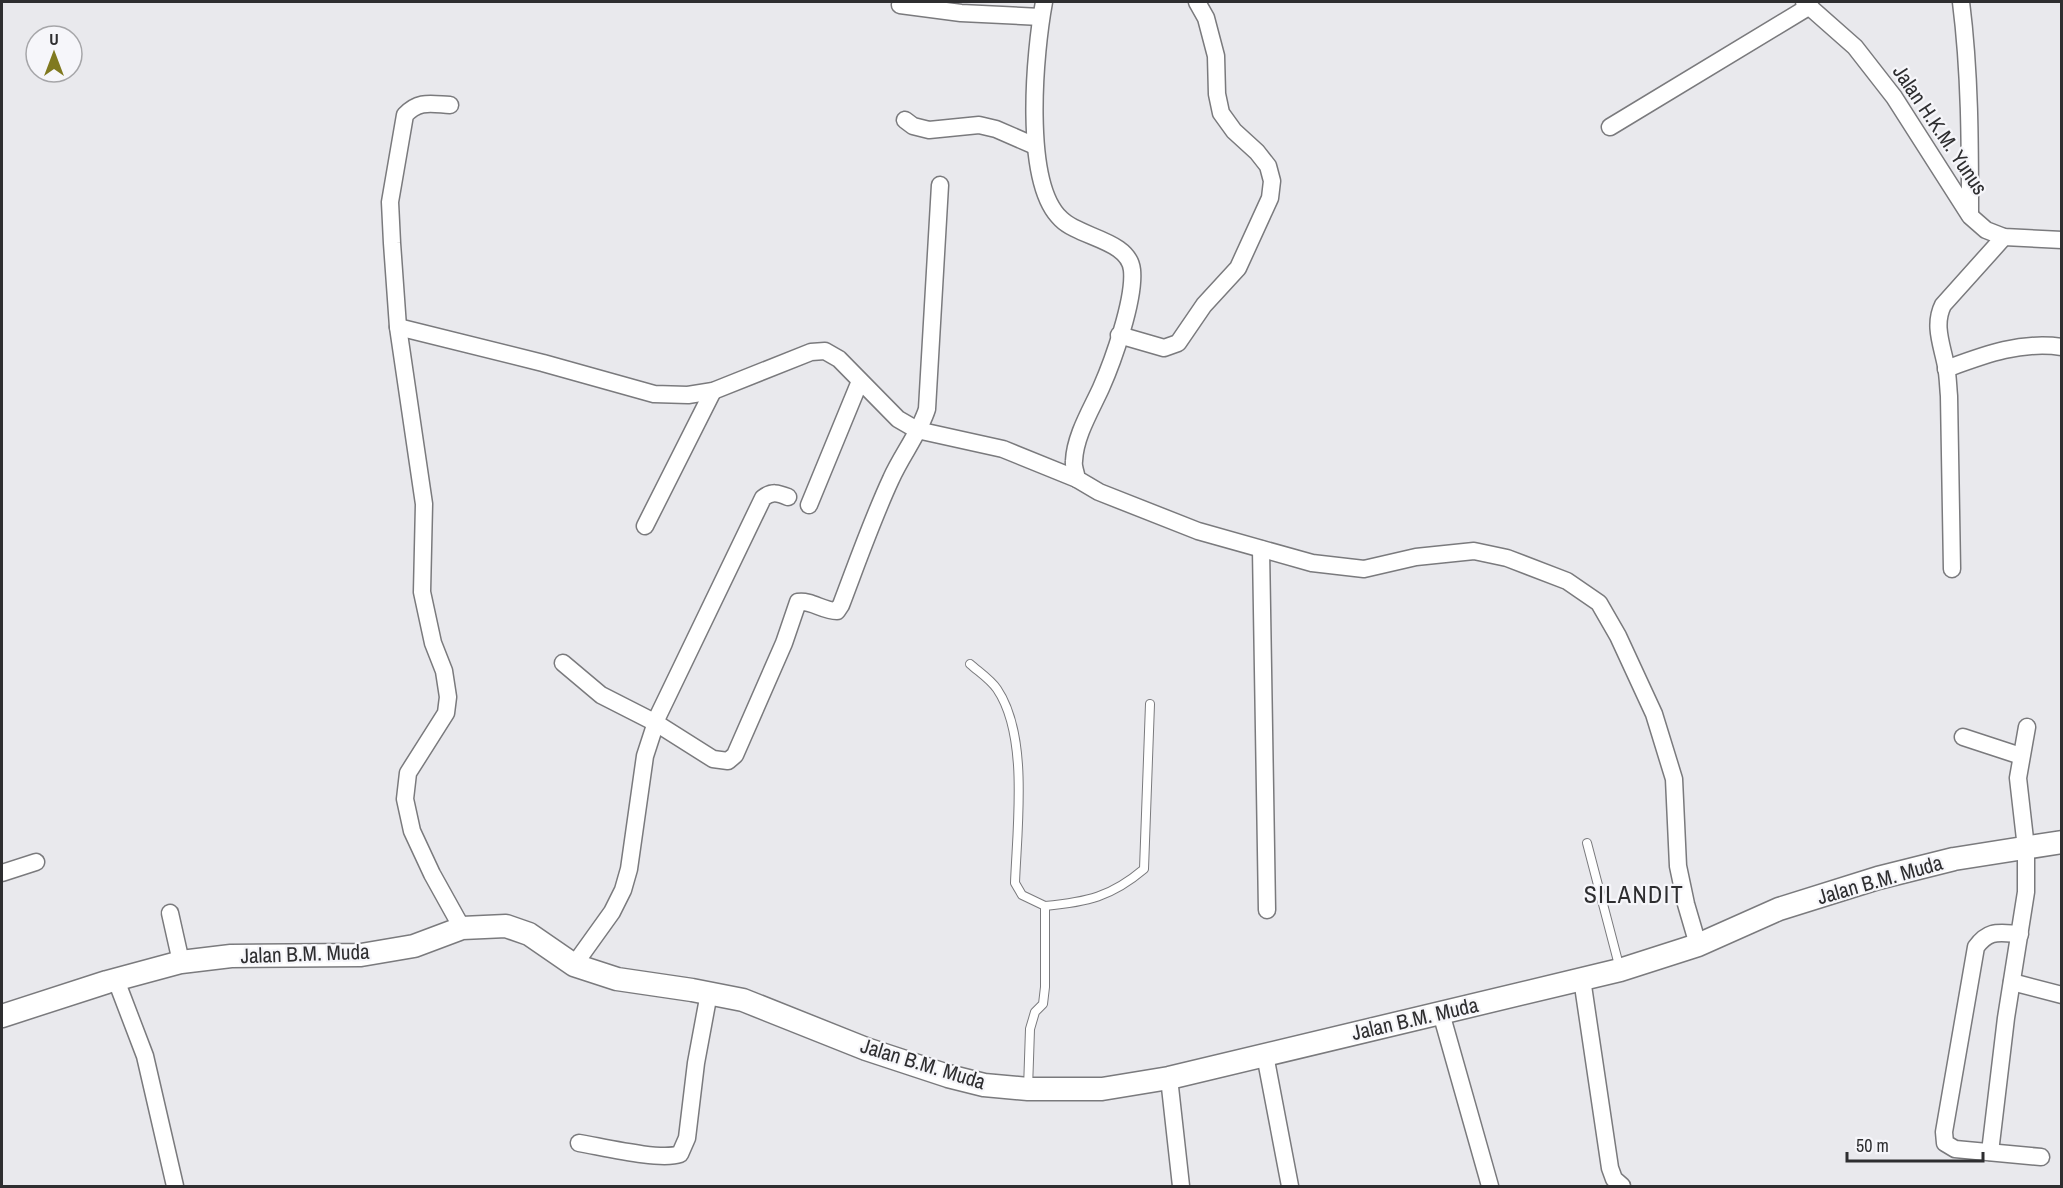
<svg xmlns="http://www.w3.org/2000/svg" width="2063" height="1188" font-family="'Archivo Narrow',sans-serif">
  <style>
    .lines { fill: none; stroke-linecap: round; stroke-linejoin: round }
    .lane-casing { stroke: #7a7a7d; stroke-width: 10 }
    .street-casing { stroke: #7a7a7d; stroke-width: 19 }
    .secondary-casing { stroke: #7a7a7d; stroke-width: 25 }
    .lane { stroke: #fff; stroke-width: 8 }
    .street { stroke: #fff; stroke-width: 16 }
    .secondary { stroke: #fff; stroke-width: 22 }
    .labels { text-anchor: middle; stroke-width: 4.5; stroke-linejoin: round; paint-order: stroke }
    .street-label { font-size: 21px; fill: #2e2e30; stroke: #f6f6fa }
    .quarter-label { font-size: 24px; letter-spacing: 1.5px; fill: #2e2e30; stroke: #f6f6fa }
  </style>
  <rect width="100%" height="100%" fill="#e9e9ed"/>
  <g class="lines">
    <defs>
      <g id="lane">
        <path d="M970 664C979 672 990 679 997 689 1029 736 1017 827 1015 883L1022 895 1045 906V987L1043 1004 1035 1012 1030 1029 1028 1089"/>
        <path d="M1587 843 1620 969"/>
        <path d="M1045 906C1087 902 1111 897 1144 869L1150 704"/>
      </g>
      <g id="street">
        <path d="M1044 2C1035 50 1022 183 1061 219 1080 238 1129 240 1132 270 1135 299 1113 361 1101 388 1091 410 1075 436 1074 461 1073 466 1076 473 1077 479L1099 492 1198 531 1312 563 1364 569 1416 557 1474 551 1507 558 1567 581 1599 603 1618 636 1654 714 1674 779 1678 866 1686 904 1698 945"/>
        <path d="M1804 2 1855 47 1894 97 1970 216 1986 230 2004 237 2062 240"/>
        <path d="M1961 2C1970 73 1970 143 1970 215"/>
        <path d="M900 5 961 13 1041 17"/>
        <path d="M450 105C431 104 419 100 405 115L390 202 392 243 398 327 424 504 422 592 433 643 444 671 448 697 446 713 408 773 405 799 412 831 432 874 462 928"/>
        <path d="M905 120 913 126 929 130 979 125 996 129 1035 146"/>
        <path d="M1610 127 1810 6"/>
        <path d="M398 327 543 363 654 394 688 395 713 391 811 352 825 351 839 359 898 419 917 430 1003 449 1077 479"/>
        <path d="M1119 335 1164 348 1178 343 1204 305 1238 268 1270 198 1272 181 1268 166 1257 152 1234 131 1221 113 1217 94 1216 56 1206 18 1197 2"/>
        <path d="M1946 369C1984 355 2020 341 2062 347"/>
        <path d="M809 505 860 381"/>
        <path d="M645 526 713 391"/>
        <path d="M1261 549 1267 910"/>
        <path d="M1952 569 1949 396C1948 386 1948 376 1946 366 1942 345 1933 325 1943 305L2004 237"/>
        <path d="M563 663 601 695 656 723 713 759 728 761 735 755 784 643 798 602C811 600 823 611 837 611L841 605C857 563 872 520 891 479 901 456 920 432 927 409L940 185"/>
        <path d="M1963 737 2021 756"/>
        <path d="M2 873 36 862"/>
        <path d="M170 913 181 962"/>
        <path d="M2020 934C1999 933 1989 929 1976 947L1944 1132 1945 1143 1955 1149 2041 1157"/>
        <path d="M574 965 612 912 623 890 629 869 645 756 658 716 763 498C772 491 778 493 788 497"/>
        <path d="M1582 979 1610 1168 1614 1179 1622 1186"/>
        <path d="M116 980 145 1056 175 1186"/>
        <path d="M2012 982 2062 995"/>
        <path d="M1441 1013 1490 1186"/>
        <path d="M1265 1055 1290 1186"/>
        <path d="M1169 1078 1181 1186"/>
        <path d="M579 1143C603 1147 660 1161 680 1154L687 1138 696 1063 709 993"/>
        <path d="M1990 1152 2006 1018 2026 892V848L2018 778 2027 727"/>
      </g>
      <path id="secondary" d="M2 1016 107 982 181 962 231 956 361 955 414 946 462 928 506 926 529 934 574 965 617 979 692 990 743 1000 866 1049 948 1076 984 1085 1028 1089H1102L1169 1078 1620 970 1698 945 1779 909 1878 878 1954 859 2062 842"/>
    </defs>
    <!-- lane casing -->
    <use href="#lane" class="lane-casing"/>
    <!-- street casing -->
    <use href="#street" class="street-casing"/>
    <!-- secondary casing -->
    <use href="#secondary" class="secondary-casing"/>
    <!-- lane -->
    <use href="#lane" class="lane"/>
    <!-- street -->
    <use href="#street" class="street"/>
    <!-- secondary -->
    <use href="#secondary" class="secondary"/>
  </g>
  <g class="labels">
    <!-- street labels -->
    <g class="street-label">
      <text transform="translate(1940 130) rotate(56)" y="7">Jalan H.K.M. Yunus</text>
      <text transform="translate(1880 880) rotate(-16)" y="7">Jalan B.M. Muda</text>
      <text transform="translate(305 954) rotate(-2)" y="7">Jalan B.M. Muda</text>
      <text transform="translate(1415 1019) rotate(-13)" y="7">Jalan B.M. Muda</text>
      <text transform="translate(923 1064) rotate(17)" y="7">Jalan B.M. Muda</text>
    </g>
    <!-- quarter labels -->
    <g class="quarter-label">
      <text x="1634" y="903">SILANDIT</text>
    </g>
  </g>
  <!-- border -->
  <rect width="2063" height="1188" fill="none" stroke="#2e2e30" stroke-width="6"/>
  <!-- north arrow -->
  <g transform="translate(54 54)"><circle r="28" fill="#f6f6fa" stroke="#a6a6a9" stroke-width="1.5"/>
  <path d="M0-4.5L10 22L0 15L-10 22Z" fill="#80791f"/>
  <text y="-9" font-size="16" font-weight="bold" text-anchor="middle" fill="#2e2e30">U</text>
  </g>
  <!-- scale -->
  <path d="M1847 1152v9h136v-9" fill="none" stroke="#2e2e30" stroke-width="3"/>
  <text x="1856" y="1152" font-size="18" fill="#2e2e30" stroke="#f6f6fa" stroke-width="4.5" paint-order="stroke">50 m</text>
</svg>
